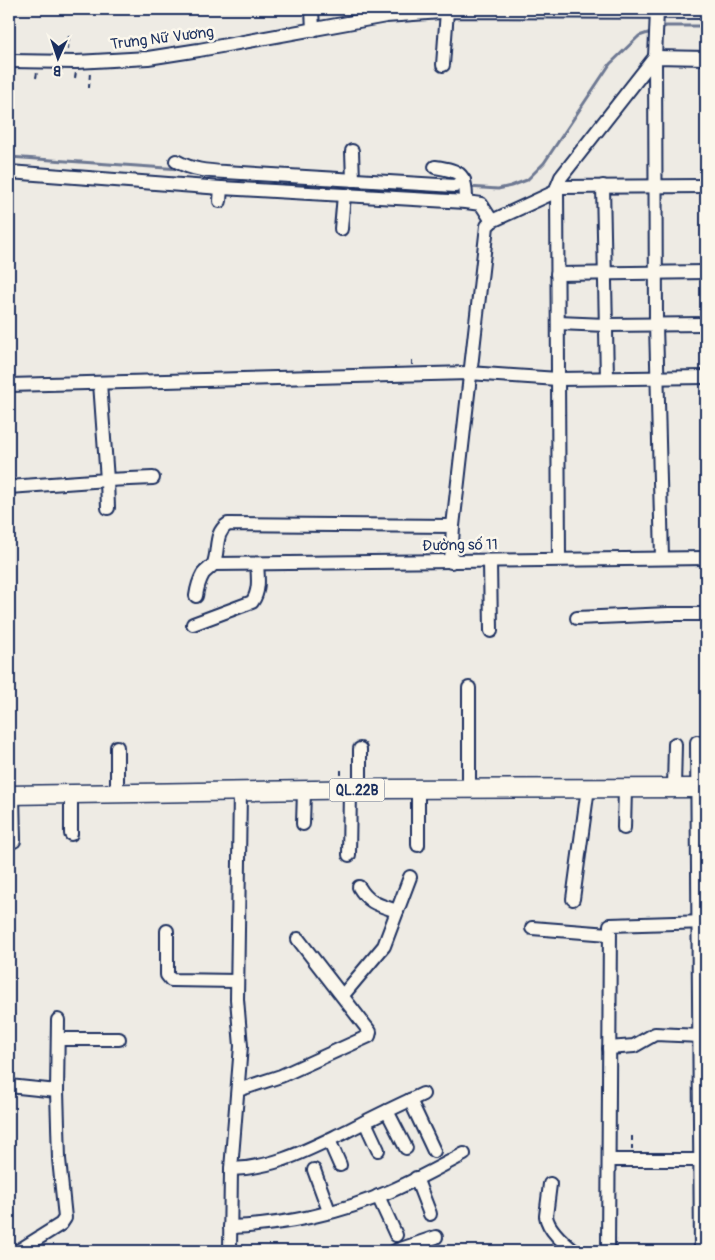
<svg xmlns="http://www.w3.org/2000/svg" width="715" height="1260" font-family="Pangolin,sans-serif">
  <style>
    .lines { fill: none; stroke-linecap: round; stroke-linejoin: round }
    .stream { stroke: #6d7892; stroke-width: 3 }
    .minor-casing { stroke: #1b2f5e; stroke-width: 16 }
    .highway-casing { stroke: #1b2f5e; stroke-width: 21 }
    .path { stroke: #1b2f5e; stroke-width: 2; stroke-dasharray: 5 4; stroke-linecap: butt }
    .minor { stroke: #fbf7ec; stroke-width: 12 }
    .highway { stroke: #fbf7ec; stroke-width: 18 }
    .labels { text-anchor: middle; stroke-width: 5; stroke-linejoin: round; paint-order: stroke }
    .shield { fill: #fbf7ec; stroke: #5e6b89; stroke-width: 1 }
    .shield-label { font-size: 14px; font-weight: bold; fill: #1b2f5e }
    .street-label { font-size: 15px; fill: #1b2f5e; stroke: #fbf7ec }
  </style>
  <rect width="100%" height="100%" fill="#eeebe4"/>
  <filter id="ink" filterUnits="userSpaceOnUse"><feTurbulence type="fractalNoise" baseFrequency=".02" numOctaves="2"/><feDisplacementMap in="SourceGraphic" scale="10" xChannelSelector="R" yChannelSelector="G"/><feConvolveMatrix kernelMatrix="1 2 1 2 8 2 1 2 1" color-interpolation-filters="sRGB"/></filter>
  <g filter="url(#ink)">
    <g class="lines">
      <!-- stream -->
      <g class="stream">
        <path d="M659 29 666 26H706"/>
        <path d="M9 157 180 169"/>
        <path d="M468 187 498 189 511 186 527 180 544 163 610 64 639 36 654 31"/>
      </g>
      <defs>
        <g id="minor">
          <path d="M312 9 313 30"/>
          <path d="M657 11 655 57 656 324 662 558"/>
          <path d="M9 61 76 62 148 58 199 50 386 16 455 11 706 12"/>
          <path d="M443 65 447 11"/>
          <path d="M352 151 353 180"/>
          <path d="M176 161C192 170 207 171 225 172L455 186 464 180"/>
          <path d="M435 167C462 171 466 174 466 202"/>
          <path d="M9 172 221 188 466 202 481 204 492 221"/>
          <path d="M603 186 607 378"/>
          <path d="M557 187 706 186"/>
          <path d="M220 201 221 188"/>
          <path d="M341 229 344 195"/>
          <path d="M557 274 706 272"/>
          <path d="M558 323 606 325 706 324"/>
          <path d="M9 385 469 373 558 379 706 377"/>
          <path d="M9 487 107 480 100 383"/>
          <path d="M108 508 107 480 153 478"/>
          <path d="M453 526 487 226 492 221 557 191"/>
          <path d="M559 559 557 187 561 177 655 57 706 58"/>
          <path d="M490 561 491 631"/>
          <path d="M214 564 706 558"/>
          <path d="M196 596C197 589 199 581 203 574 206 570 212 567 214 563 219 549 214 533 228 524L453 526 451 562"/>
          <path d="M577 618 669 614H706"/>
          <path d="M193 624 252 602C260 591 258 577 257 564"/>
          <path d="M697 742 701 1251"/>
          <path d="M117 747V793"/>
          <path d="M674 788 675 744"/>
          <path d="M469 789V688"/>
          <path d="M360 790V749"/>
          <path d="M13 795 14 841"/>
          <path d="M303 824 304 791"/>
          <path d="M624 828 625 789"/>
          <path d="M71 834V794"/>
          <path d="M418 845V789"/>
          <path d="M349 855 350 790"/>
          <path d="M359 887C369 904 380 905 397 911"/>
          <path d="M573 899 588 788"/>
          <path d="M532 928 609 934"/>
          <path d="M167 931V975L171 980 237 981"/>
          <path d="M343 995 384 946 410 877"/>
          <path d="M58 1039H119"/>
          <path d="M609 1048 634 1046 655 1034 701 1036"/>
          <path d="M9 1086 57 1091"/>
          <path d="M238 1090 281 1076 369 1036 370 1032 298 939"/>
          <path d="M410 1100 434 1151"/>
          <path d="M387 1111 406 1148"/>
          <path d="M365 1122 378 1150"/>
          <path d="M329 1140 340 1165"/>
          <path d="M609 1160H706"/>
          <path d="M231 1169C275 1168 307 1150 347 1131 372 1118 397 1106 423 1094"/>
          <path d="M314 1170 329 1211"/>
          <path d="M416 1178 430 1214"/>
          <path d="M550 1184 546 1216C548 1230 564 1243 574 1251"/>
          <path d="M378 1196 396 1235"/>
          <path d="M230 1227C284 1225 342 1213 391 1191 416 1180 440 1167 464 1154"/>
          <path d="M18 1251 61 1224 65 1218 59 1159 57 1091 58 1020"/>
          <path d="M230 1251 231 1169 241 1046 237 999 240 792"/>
          <path d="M395 1251 436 1237"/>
          <path d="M608 1251 610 925 706 922"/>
        </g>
        <path id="highway" d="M9 795 378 789 706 788"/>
      </defs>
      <!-- minor casing -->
      <use href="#minor" class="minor-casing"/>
      <!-- highway casing -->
      <use href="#highway" class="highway-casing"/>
      <!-- path -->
      <g class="path">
        <path d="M68 50 69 35"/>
        <path d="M36 78 37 72"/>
        <path d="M75 78 76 72"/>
        <path d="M89 88 90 72"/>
        <path d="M412 365V357"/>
        <path d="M341 775V766"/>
        <path d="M632 1150V1135"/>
      </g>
      <!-- minor -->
      <use href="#minor" class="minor"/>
      <!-- highway -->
      <use href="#highway" class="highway"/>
    </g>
  </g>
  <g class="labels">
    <!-- shield labels -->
    <rect class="shield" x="329.5" y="778.5" width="55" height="23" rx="4"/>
    <g class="shield-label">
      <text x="357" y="795">QL.22B</text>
    </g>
    <!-- street labels -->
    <g class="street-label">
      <text transform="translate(162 38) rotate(-7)" y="5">Trưng Nữ Vương</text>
      <text transform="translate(460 545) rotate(-1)" y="5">Đường số 11</text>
    </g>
  </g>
  <!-- margin -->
  <rect width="715" height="1260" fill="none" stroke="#fbf7ec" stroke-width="30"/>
  <rect x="15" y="15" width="685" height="1230" fill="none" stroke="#1b2f5e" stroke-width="2" filter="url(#ink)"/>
  <!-- north arrow -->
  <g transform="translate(58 58) rotate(183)" stroke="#fbf7ec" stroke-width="4" paint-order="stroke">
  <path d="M0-4L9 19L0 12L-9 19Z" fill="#1b2f5e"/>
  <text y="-8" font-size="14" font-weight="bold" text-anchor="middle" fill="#1b2f5e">B</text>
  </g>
</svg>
